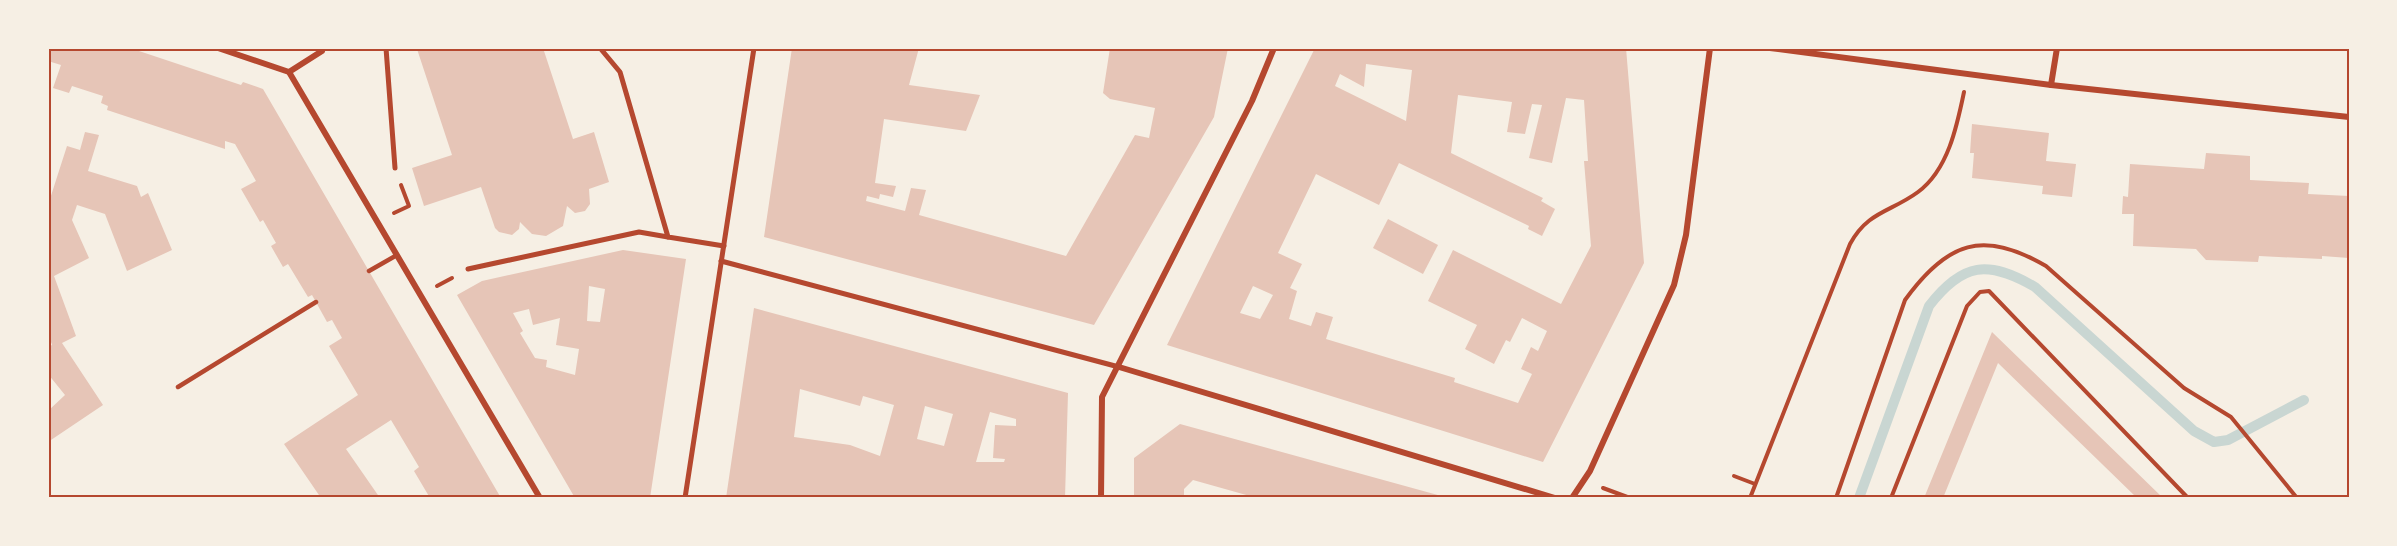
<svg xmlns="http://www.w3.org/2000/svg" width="2397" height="546" font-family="Ubuntu,sans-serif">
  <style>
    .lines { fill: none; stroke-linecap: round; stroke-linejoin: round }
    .stream { stroke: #c9d6d2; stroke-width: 10 }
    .building { fill: #e6c5b7; fill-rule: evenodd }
    .path { stroke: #b5482f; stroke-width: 4 }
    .service { stroke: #b5482f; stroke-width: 4.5 }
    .pedestrian { stroke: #b5482f; stroke-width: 5 }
    .minor { stroke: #b5482f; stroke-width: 6 }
    .neatline { fill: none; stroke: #b5482f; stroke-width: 2 }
  </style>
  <rect width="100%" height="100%" fill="#f6efe4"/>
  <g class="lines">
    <!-- stream -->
    <path class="stream" d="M1859 498 1929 306C1963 262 1988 260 2035 287L2194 431 2214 442 2228 440 2304 400"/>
  </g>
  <!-- building -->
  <g class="building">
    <path d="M48 48H130L241 85 243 82 263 89 501 498H430L414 471 419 467 391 420 346 449 380 498H321L284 444 358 395 329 346 342 338 332 320 327 322 312 295 308 297 288 264 283 267 271 246 276 243 263 220 260 222 241 189 256 181 235 144 225 141V149L107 110 108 106 101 103 103 96 72 86 69 93 53 88 61 65 48 61Z"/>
    <path d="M543 48 573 139 594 132 609 182 589 189 590 204 585 211 575 213 567 206 563 226 546 236 532 234 520 222 519 229 512 235 499 232 495 228 481 187 424 206 412 168 452 155 417 49Z"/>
    <path d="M792 48H919L909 85 980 95 966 131 884 119 875 183 896 186 893 197 880 194 879 199 867 196 866 201 905 211 911 188 926 190 919 215 1066 256 1135 135 1149 138 1155 108 1110 99 1103 93 1110 48H1228L1214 117 1094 325 764 237Z"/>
    <path d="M1315 48H1626L1644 263 1543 462 1167 345ZM1366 64 1412 70 1406 121 1335 86 1340 74 1364 87ZM1458 95 1512 102 1507 132 1525 134 1532 104 1542 105 1529 158 1552 163 1566 98 1584 100 1588 161H1584L1591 246 1561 304 1453 250 1428 301 1477 325 1465 349 1494 364 1506 340 1510 342 1522 318 1547 331 1538 351 1531 347 1521 369 1532 374 1518 403 1454 382 1455 378 1326 339 1333 317 1316 312 1311 326 1289 319 1297 291 1290 288 1302 264 1278 253 1316 174 1379 205 1399 163 1529 226 1528 229 1542 236 1555 209 1541 201 1543 198 1451 153ZM1253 286 1273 295 1260 319 1240 313Z"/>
    <path d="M1972 124 2049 133 2046 161 2076 164 2072 197 2042 194 2043 186 1972 178 1974 153H1970Z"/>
    <path d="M85 132 99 135 88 171 137 186 141 197 148 193 172 250 127 271 105 214 77 205 72 220 89 258 54 276 76 336 62 343 103 405 48 442V411L65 395 48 374V347L52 345 48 333V205L67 146 80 150Z"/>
    <path d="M2206 153 2250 156V180L2309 183 2308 194 2349 196V258L2322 256V259L2259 256 2258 262 2206 260 2196 249 2133 246 2134 214H2122L2123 196 2128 197 2130 164 2204 169Z"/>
    <path d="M1388 219 1438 245 1423 274 1373 248Z"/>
    <path d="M623 250 686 259 650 498H575L457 295 482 281ZM589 286 605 289 600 322 587 321ZM529 309 533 325 560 318 556 345 579 349 575 375 546 367 547 360 535 358 520 333 523 331 513 313Z"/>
    <path d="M754 308 1068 393 1065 498H726ZM800 389 860 406 863 396 894 405 880 456 850 445 794 437ZM925 406 953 414 944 446 917 439ZM990 412 1016 419V426L995 425 993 458 1005 459 1004 462H976Z"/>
    <path d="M1992 332 2163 498H2137L1998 363 1943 498H1924Z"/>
    <path d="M1180 424 1445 497V498H1257L1193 480 1184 489V498H1134V458Z"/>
  </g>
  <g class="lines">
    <!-- path -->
    <g class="path">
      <path d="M394 213 409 206 401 185"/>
      <path d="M437 286 452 278"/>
      <path d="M1734 476 1755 484"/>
      <path d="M1603 488 1630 498"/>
      <path d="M1750 498 1850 244C1868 211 1891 212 1918 192 1948 170 1957 126 1964 92"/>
      <path d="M1836 498 1905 300C1947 242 1983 229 2046 266L2184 388 2231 417 2297 498"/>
      <path d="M1891 498 1967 306 1980 292 1989 291 2188 498"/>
    </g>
    <!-- service -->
    <g class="service">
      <path d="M369 271 397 255"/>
      <path d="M178 387 316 302"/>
    </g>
    <!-- pedestrian -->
    <g class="pedestrian">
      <path d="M386 48 395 168"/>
      <path d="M600 48 620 72 668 237 724 246"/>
      <path d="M721 261 1119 367"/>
      <path d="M468 269 639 232 668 237"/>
      <path d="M685 498 754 48"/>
    </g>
    <!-- minor -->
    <g class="minor">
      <path d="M218 48 289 72 540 498"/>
      <path d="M1770 48 2051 85 2349 117"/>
      <path d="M289 72 322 51 323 48"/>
      <path d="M2051 85 2057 48"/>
      <path d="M1119 367 1555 498"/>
      <path d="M1101 498 1102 397 1252 101 1274 48"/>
      <path d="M1572 498 1590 471 1674 285 1686 235 1710 48"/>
    </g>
  </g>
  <!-- border -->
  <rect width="2397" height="546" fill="none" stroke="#f6efe4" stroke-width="99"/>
  <rect x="50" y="50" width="2298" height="446" class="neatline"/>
</svg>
